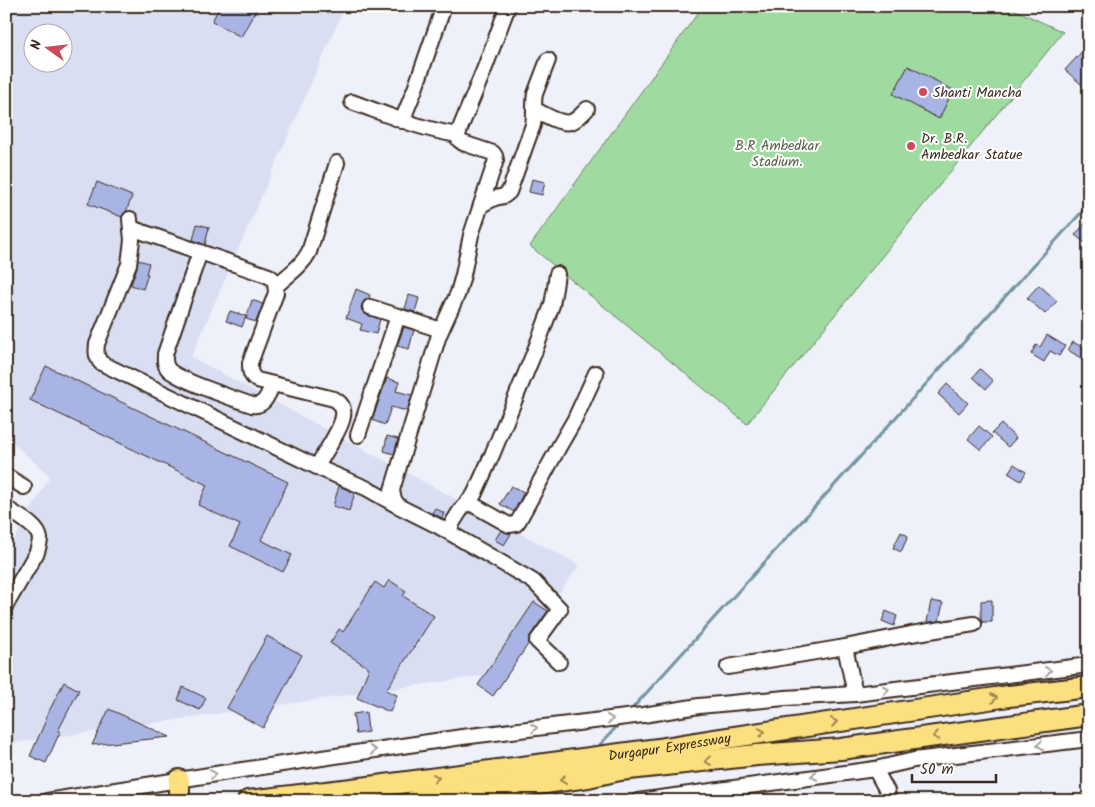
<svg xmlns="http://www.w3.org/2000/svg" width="1095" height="807" font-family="Kalam,sans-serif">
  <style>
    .built { fill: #d9def3; fill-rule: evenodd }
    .green { fill: #9fdba1; stroke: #6d8260 }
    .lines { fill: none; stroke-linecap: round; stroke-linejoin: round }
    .stream { stroke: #7394a3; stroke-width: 3 }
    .building { fill: #a8b4e4; stroke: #3b2a1e }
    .minor-casing { stroke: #3b2a1e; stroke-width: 18 }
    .highway-casing { stroke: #3b2a1e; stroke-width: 24 }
    .minor { stroke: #fff; stroke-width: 14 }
    .highway { stroke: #fce080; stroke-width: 20 }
    .oneway { stroke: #a79f9a }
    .oneway2 { stroke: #9c854f }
    .poi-dot { fill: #d1495b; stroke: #fff; stroke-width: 2 }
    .labels { text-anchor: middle; stroke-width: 4; stroke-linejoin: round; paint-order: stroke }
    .poi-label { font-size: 14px; fill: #3b2a1e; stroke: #fff; text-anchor: start }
    .park-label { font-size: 14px; fill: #595f45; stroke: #fff }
    .street-label { font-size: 14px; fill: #3b2a1e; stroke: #fff }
  </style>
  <rect width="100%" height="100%" fill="#eef0fa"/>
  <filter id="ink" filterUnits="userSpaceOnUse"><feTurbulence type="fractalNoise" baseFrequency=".02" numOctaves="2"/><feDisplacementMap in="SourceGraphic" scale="10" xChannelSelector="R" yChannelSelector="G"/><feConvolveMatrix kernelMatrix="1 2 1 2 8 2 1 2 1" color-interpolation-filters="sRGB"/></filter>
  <g filter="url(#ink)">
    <!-- built -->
    <path class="built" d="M6 6H345L191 357 579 565 503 673 6 744V554L50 476 6 437ZM32 32H62V62H32Z"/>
    <!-- green -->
    <path class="green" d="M703 6H1007L1063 32 747 424 530 246Z"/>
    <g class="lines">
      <!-- stream -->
      <g class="stream">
        <path d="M630 711 1089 204"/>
        <path d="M597 748 620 723"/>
        <path d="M550 801 561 788"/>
      </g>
    </g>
    <!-- building -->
    <g class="building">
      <path d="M220 6H258L241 37 212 21Z"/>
      <path d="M1089 44V91L1065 70Z"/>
      <path d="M908 66 953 90 939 119 893 94Z"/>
      <path d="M532 179 545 182 542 195 529 192Z"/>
      <path d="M97 182 132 196 126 212 122 217 88 204Z"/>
      <path d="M1089 219V246L1075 235Z"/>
      <path d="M197 224 209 227 205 245 193 240Z"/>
      <path d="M138 260 149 263 146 274H148L143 289 131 285 137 267Z"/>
      <path d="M1039 285 1057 301 1045 314 1027 298Z"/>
      <path d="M356 289 370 295 369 298 364 301 362 304 361 308 363 312 367 315 380 319 376 334 360 330 362 324 346 318Z"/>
      <path d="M409 295 419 298 415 312 405 309Z"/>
      <path d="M252 300 263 304 256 322 246 319Z"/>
      <path d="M230 311 246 316 242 327 226 321Z"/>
      <path d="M404 327 414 330 409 349 397 346Z"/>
      <path d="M1047 335 1065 346 1059 356 1050 351 1044 362 1031 354 1036 345 1040 347Z"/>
      <path d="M1073 342 1089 351 1084 360 1068 350Z"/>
      <path d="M46 366 288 482 261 540 292 555 283 572 230 546 240 525 198 505 207 485 30 400Z"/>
      <path d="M980 369 993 381 986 389 973 377Z"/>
      <path d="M387 378 399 382 396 391 412 395 407 411 391 407 385 425 372 420Z"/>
      <path d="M947 384 968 403 959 413 938 394Z"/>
      <path d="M1001 424 1016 438 1008 447 992 433Z"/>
      <path d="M979 426 992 437 981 450 968 439Z"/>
      <path d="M387 436 398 439 394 454 384 451Z"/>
      <path d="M1014 464 1026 472 1021 481 1008 473Z"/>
      <path d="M339 486 355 493 349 511 333 506Z"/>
      <path d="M511 486 524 492 514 512 500 504Z"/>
      <path d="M435 508 444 513 442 518 432 513Z"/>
      <path d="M501 530 511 534 504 545 495 540Z"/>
      <path d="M901 532 908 536 901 552 893 548Z"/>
      <path d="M389 580 406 591 403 596 434 616 386 690 397 695 390 712 357 698 369 668 330 643 339 629 343 632 375 582 384 588Z"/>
      <path d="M992 600V622H982L981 619V601Z"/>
      <path d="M931 601 943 603 939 621 930 622H927Z"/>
      <path d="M534 602 548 611 530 636 529 643 493 696 478 685Z"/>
      <path d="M886 611 897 616 894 626 882 621Z"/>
      <path d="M267 636 302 655 263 728 227 708Z"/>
      <path d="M64 682 79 690 58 731 60 732 46 763 30 756 46 720 45 719Z"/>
      <path d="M183 687 206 698 200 710 178 700Z"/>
      <path d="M109 709 170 737 92 745Z"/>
      <path d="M366 712 368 732 356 734 353 714Z"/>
    </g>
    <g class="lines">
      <defs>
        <g id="minor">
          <path d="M508 6 484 70 461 126 458 135 459 140 463 143 493 153 495 156 496 160 471 235 463 275 458 293 439 335 392 490C393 497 394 502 400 507L438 526 526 577 534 582 560 609 537 641 559 662"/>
          <path d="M352 102C388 115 420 129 458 135"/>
          <path d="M534 109C543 114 561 125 571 122 577 120 582 114 587 109"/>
          <path d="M402 121 415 89 444 6"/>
          <path d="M481 205 495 198 504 196 509 192 533 125C535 114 533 104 535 94L548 60"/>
          <path d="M130 219 132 240 129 264 97 344C96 352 96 357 101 363L321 469 366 488 396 505"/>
          <path d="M131 228 269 276 275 281 276 293 250 363C250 371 250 376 257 380L334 399C353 409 338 430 331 443 326 451 321 459 317 467"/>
          <path d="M200 252 165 354C165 360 164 364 168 369 176 379 237 400 252 405 265 407 268 394 273 384"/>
          <path d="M276 286C288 275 302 266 309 252L337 163"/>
          <path d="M370 307 441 330"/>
          <path d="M358 435 398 316"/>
          <path d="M6 476 24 487"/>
          <path d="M468 502 509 525 516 524 519 520 560 445 575 419 596 373"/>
          <path d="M6 508C16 515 39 526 40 539 40 543 38 548 37 552L6 605"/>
          <path d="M449 532 453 522 462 508 474 495 492 455 534 353 552 305 555 288 557 274"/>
          <path d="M845 647 855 694"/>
          <path d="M728 667 845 647 911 634 974 624"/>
          <path d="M875 769 887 791 889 801"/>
          <path d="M47 801 222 773 462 737 643 715 699 706 785 698 855 694 1089 665"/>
          <path d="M638 801 875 769 914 760 1089 739"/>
        </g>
        <g id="highway">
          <path d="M179 780V801"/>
          <path id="s1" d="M248 801 369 787 658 749 713 740 1009 696 1089 687"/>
          <path d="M414 801 538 784 588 777 620 770 757 755 841 749 1089 715"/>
        </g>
      </defs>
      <!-- minor casing -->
      <use href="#minor" class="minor-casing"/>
      <!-- highway casing -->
      <use href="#highway" class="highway-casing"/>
      <!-- minor -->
      <use href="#minor" class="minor"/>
      <!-- highway -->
      <use href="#highway" class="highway"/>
    </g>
    <!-- one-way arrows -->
    <defs><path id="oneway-chevron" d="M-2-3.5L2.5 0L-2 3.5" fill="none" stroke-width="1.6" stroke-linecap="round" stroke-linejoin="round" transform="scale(1.25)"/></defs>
    <g class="oneway">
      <use href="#oneway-chevron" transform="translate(1048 671) rotate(-7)"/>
      <use href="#oneway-chevron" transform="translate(886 690) rotate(-7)"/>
      <use href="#oneway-chevron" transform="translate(610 719) rotate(-6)"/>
      <use href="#oneway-chevron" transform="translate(534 728) rotate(-7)"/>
      <use href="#oneway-chevron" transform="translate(1040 745) rotate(173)"/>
      <use href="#oneway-chevron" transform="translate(373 750) rotate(-8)"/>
      <use href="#oneway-chevron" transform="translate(213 774) rotate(-10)"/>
      <use href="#oneway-chevron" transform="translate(814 776) rotate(172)"/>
    </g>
    <g class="oneway2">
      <use href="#oneway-chevron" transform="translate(994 698) rotate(-8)"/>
      <use href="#oneway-chevron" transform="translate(834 722) rotate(-8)"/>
      <use href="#oneway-chevron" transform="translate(762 732) rotate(-8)"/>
      <use href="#oneway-chevron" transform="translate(936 736) rotate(172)"/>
      <use href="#oneway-chevron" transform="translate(708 761) rotate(173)"/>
      <use href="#oneway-chevron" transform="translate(436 778) rotate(-7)"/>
      <use href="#oneway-chevron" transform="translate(563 780) rotate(171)"/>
    </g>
  </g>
  <!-- markers -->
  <g class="poi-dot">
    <circle cx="923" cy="92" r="5"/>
    <circle cx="911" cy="146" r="5"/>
  </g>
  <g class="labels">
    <!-- poi labels -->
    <g class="poi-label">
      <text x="933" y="97">Shanti Mancha</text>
      <text x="921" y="143">Dr. B.R.<tspan x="921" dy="16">Ambedkar Statue</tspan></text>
    </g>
    <!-- park labels -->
    <g class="park-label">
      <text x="777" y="150">B.R Ambedkar<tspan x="777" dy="16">Stadium.</tspan></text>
    </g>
    <!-- street labels -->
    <g class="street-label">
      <text dy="5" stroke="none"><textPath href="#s1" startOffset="425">Durgapur Expressway</textPath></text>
    </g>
  </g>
  <!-- margin -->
  <rect width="1095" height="807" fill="none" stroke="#fff" stroke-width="25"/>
  <rect x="12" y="12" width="1070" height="782" fill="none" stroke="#3b2a1e" stroke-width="2" filter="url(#ink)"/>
  <!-- north arrow -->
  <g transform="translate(48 48) rotate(285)"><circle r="24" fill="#ffffff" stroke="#b1aaa5"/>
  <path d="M0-4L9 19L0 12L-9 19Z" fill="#d1495b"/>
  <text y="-8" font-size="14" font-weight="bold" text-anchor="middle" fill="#3b2a1e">N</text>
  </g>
  <!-- scale -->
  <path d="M912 774v8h84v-8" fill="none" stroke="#3b2a1e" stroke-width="2.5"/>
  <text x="920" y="774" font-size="15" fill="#3b2a1e" stroke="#ffffff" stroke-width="4" paint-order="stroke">50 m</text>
</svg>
